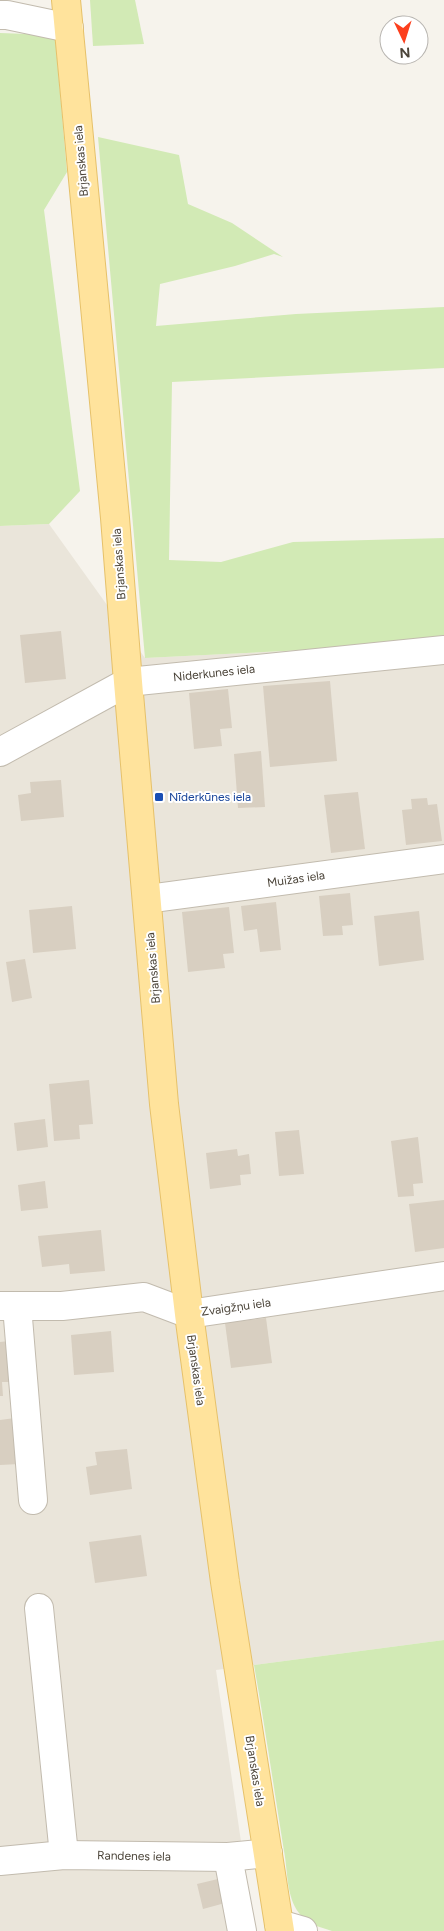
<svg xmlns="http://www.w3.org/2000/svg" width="444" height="1931" font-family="Figtree,sans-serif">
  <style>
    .residential { fill: #eae5da }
    .green { fill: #d2eab5 }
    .building { fill: #d8cfc1 }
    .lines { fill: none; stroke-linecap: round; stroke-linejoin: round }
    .minor-casing { stroke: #c2bbae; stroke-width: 30 }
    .major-casing { stroke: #e6c16a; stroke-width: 30 }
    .minor { stroke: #fff; stroke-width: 28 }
    .major { stroke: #ffe39c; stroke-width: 28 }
    .transit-dot { fill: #1a4fb4; stroke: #fff; stroke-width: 2 }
    .labels { text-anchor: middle; stroke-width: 4; stroke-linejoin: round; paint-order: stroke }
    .street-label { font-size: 12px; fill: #4b4439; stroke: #fff }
    .transit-label { font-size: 12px; fill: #164399; stroke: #fff; text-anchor: start }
  </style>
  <rect width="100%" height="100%" fill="#f6f3ec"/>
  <!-- residential -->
  <path class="residential" d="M49 524 145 658 444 643V1640L216 1670 254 1931H0V526Z"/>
  <!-- green -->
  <g class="green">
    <path d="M90 0H135L144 44 93 46Z"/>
    <path d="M0 33 55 35 67 172 44 210 80 491 49 524 0 526Z"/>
    <path d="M98 137 179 155 188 204 232 223 283 257 274 254 235 266 160 284 156 326 296 314 444 307V368L172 382 169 560 221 562 293 542 444 538V643L145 658Z"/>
    <path d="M444 1640V1931H332C320 1927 306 1924 299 1913 286 1896 288 1871 284 1851 274 1789 265 1727 254 1665Z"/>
  </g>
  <!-- building -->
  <g class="building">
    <path d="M61 631 66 679 25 683 20 635Z"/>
    <path d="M330 681 337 761 270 767 263 686Z"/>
    <path d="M228 689 232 728 220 729 222 746 194 749 189 693Z"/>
    <path d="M261 751 265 807 238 808 234 754Z"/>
    <path d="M61 780 64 817 21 821 18 795 31 793 30 782Z"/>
    <path d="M358 792 365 849 331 853 324 795Z"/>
    <path d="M427 798 428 805 437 804 442 841 406 845 402 810 412 809 411 799Z"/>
    <path d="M350 893 353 925 342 926 343 935 323 936 319 896Z"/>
    <path d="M276 902 281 950 260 952 257 929 244 931 241 906Z"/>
    <path d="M72 906 76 949 33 953 29 910Z"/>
    <path d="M229 907 234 953 223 954 225 968 188 972 182 912Z"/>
    <path d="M419 911 424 960 379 966 374 916Z"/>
    <path d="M25 959 32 998 12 1002 6 962Z"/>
    <path d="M89 1080 93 1124 79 1125 80 1139 54 1141 49 1084Z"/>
    <path d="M45 1119 48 1147 17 1151 14 1123Z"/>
    <path d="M299 1130 304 1174 279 1176 275 1132Z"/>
    <path d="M418 1137 423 1183 413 1184 414 1196 398 1197 391 1141Z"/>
    <path d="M237 1149 238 1156 249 1154 251 1174 240 1175 241 1185 210 1189 206 1153Z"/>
    <path d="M45 1181 48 1208 21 1211 18 1185Z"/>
    <path d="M444 1200V1248L415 1252 409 1204Z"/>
    <path d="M101 1230 105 1271 70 1274 69 1264 42 1267 38 1236Z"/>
    <path d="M266 1318 272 1363 231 1368 225 1323Z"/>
    <path d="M111 1331 114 1372 74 1375 71 1335Z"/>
    <path d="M9 1341 12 1382H2L3 1396H0V1342Z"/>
    <path d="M15 1418 19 1464 0 1465V1420Z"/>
    <path d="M127 1449 132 1489 90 1495 86 1467 97 1465 95 1452Z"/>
    <path d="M141 1535 147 1576 95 1583 89 1542Z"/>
    <path d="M218 1879 225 1903 203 1909 197 1884Z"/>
  </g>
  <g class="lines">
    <defs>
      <g id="minor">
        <path d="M0 15H7L69 28"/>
        <path d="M0 752 128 682 444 650"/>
        <path d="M147 899 444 859"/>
        <path d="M0 1306H62L144 1297 189 1314 444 1276"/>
        <path d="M17 1306 33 1500"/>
        <path d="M39 1608 64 1855"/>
        <path d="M228 1857 242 1931"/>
        <path d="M0 1861 64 1855 228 1857 268 1853"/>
        <path d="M279 1924 303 1931"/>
      </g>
      <path id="major" d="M66 0 115 518 128 682 164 1104 189 1314 225 1582 280 1931"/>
    </defs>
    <!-- minor casing -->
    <use href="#minor" class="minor-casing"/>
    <!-- major casing -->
    <use href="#major" class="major-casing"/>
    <!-- minor -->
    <use href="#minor" class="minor"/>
    <!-- major -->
    <use href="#major" class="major"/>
  </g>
  <!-- markers -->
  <rect class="transit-dot" x="154" y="792" width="10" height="10" rx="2.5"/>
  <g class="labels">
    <!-- street labels -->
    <g class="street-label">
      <text transform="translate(81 161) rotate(-95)" y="4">Brjanskas iela</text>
      <text transform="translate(119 564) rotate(-94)" y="4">Brjanskas iela</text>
      <text transform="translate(214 673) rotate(-6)" y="4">Niderkunes iela</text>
      <text transform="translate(296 879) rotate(-8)" y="4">Muižas iela</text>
      <text transform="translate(153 968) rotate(-95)" y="4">Brjanskas iela</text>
      <text transform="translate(236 1307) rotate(-8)" y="4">Zvaigžņu iela</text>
      <text transform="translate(196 1370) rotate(82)" y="4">Brjanskas iela</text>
      <text transform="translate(255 1771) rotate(81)" y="4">Brjanskas iela</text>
      <text transform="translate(134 1856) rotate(1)" y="4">Randenes iela</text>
    </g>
    <!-- transit labels -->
    <g class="transit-label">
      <text x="169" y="801">Nīderkūnes iela</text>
    </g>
  </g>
  <!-- north arrow -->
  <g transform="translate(404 40) rotate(176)"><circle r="24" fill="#ffffff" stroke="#b7b4b0"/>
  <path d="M0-4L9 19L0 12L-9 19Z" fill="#fc3f1d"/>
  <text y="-8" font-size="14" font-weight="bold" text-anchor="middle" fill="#4b4439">N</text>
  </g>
</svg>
